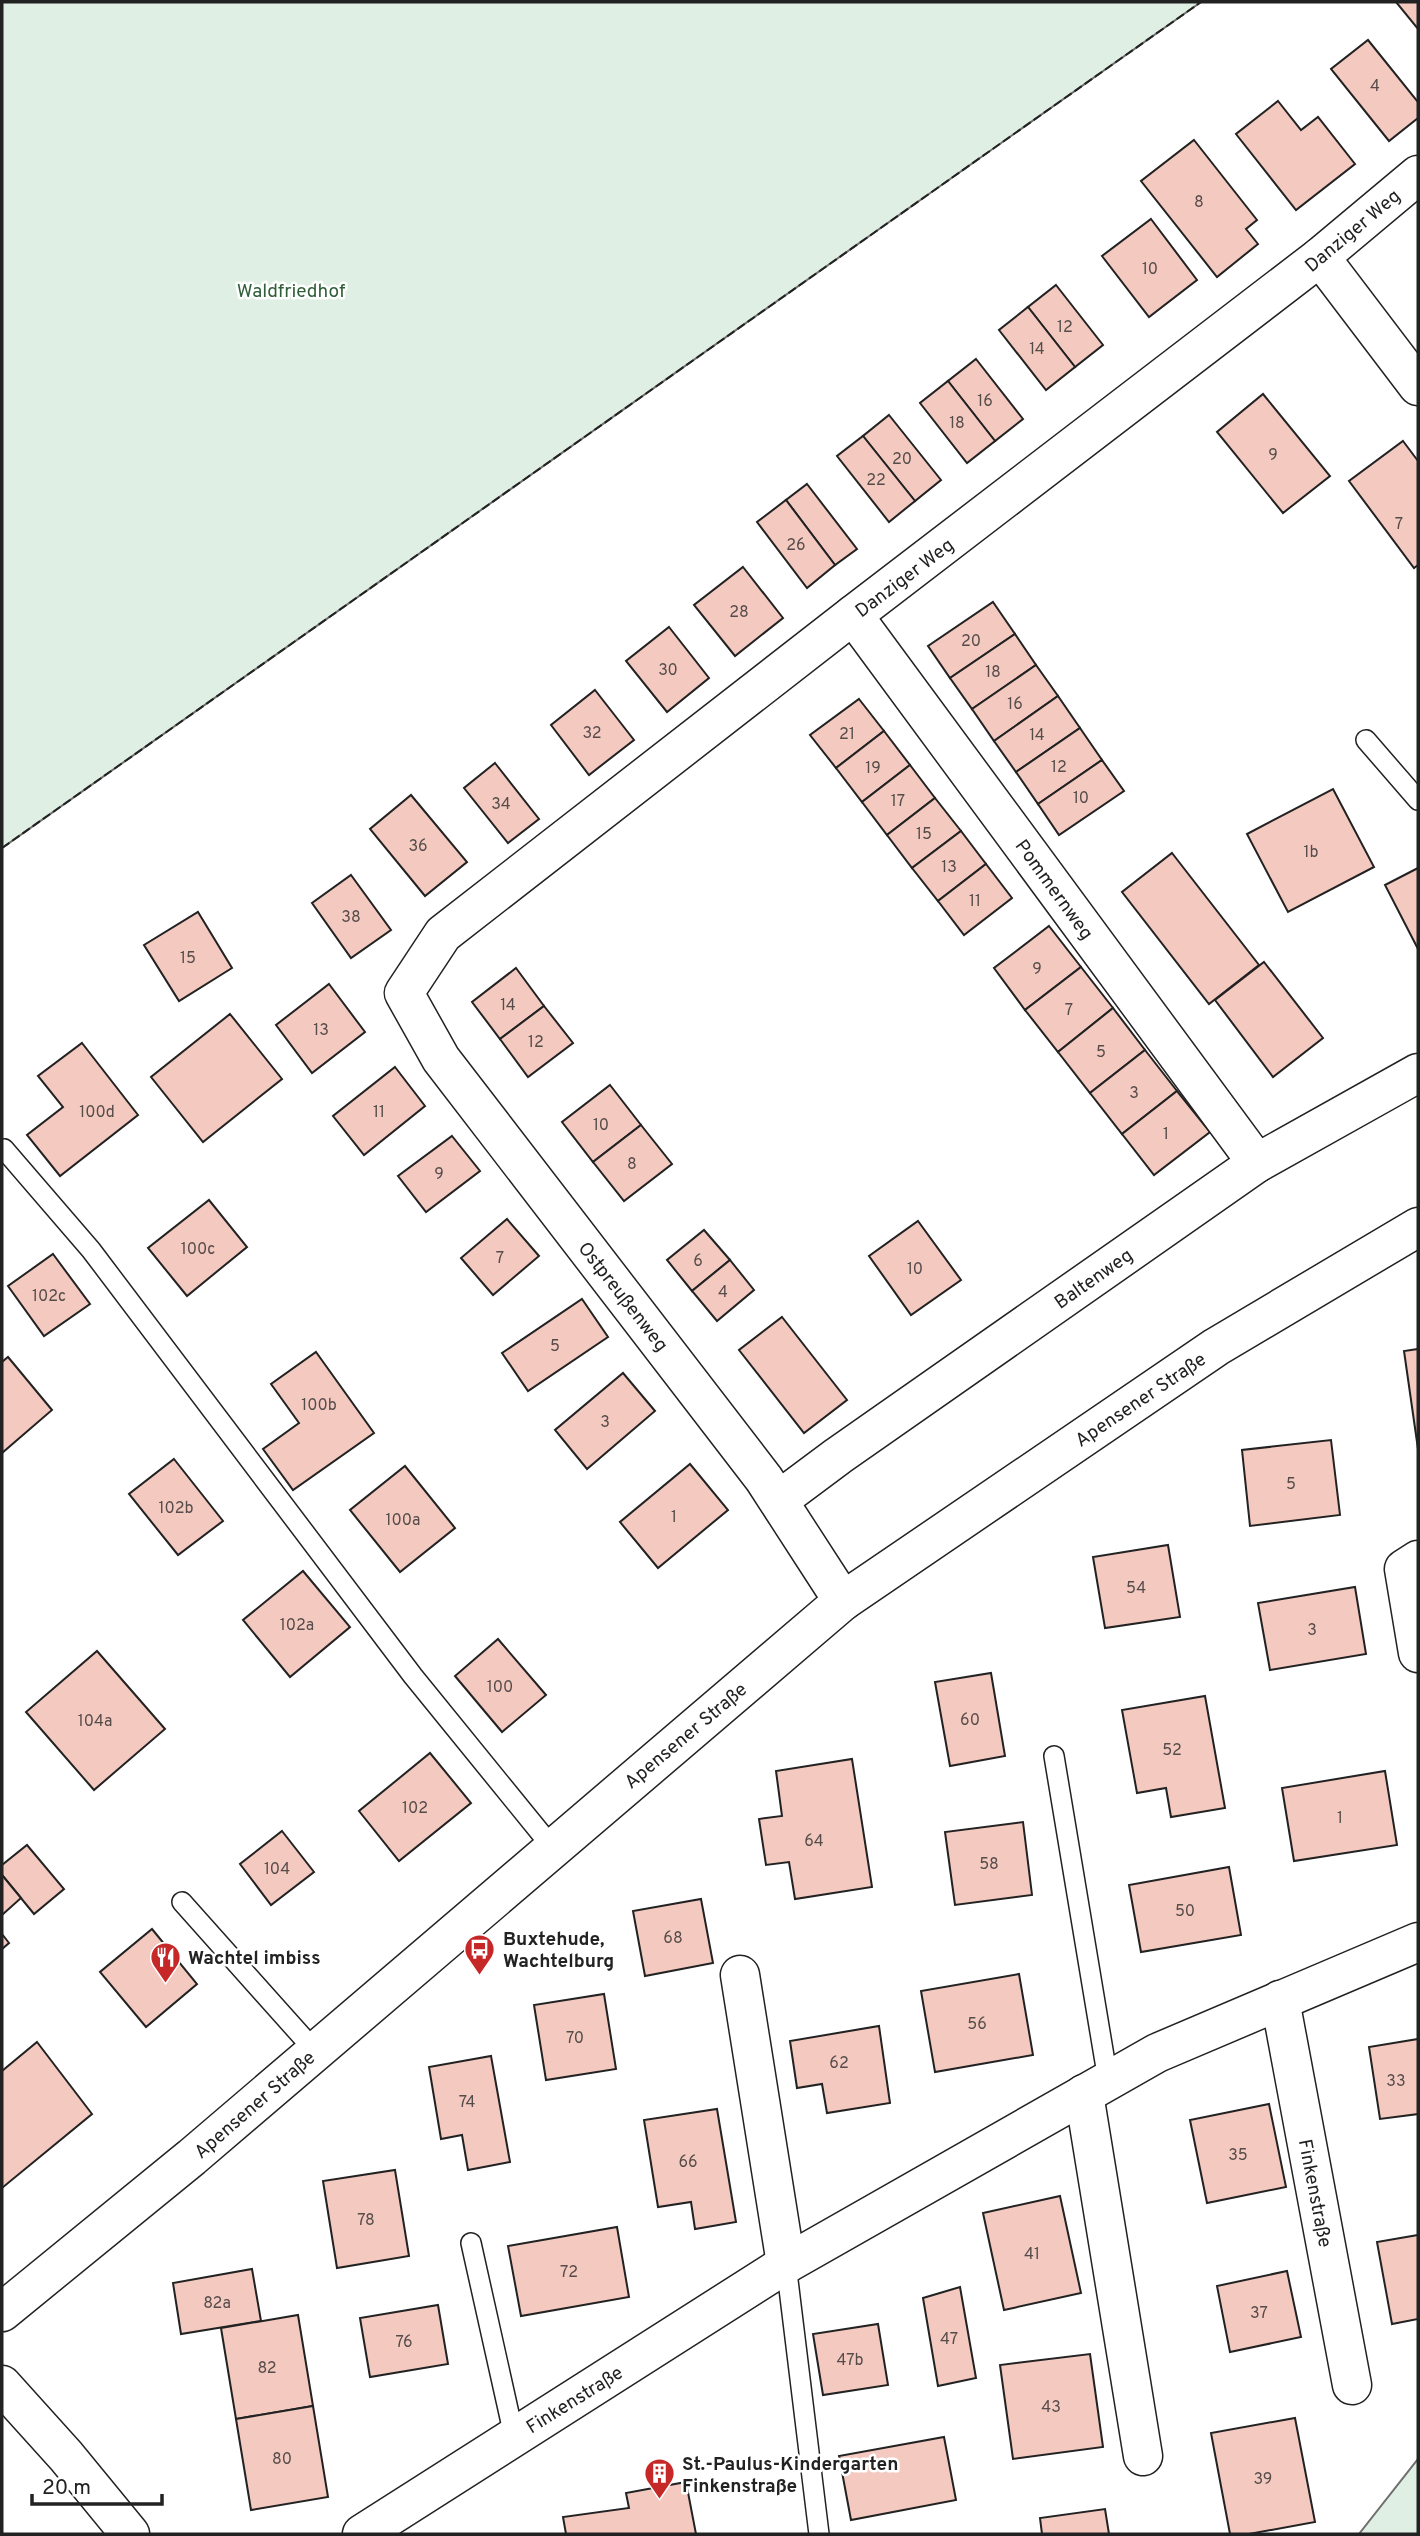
<svg xmlns="http://www.w3.org/2000/svg" width="1420" height="2536" font-family="Overpass,sans-serif">
  <style>
    .green { fill: #e0efe3; stroke: #6f6f6f; stroke-width: 2 }
    .building { fill: #f3c9c0; stroke: #222; stroke-width: 2 }
    .lines { fill: none; stroke-linecap: round; stroke-linejoin: round }
    .service-casing { stroke: #222; stroke-width: 22 }
    .minor-casing { stroke: #222; stroke-width: 41 }
    .secondary-casing { stroke: #222; stroke-width: 41 }
    .service { stroke: #fff; stroke-width: 19 }
    .minor { stroke: #fff; stroke-width: 38 }
    .secondary { stroke: #fff; stroke-width: 38 }
    .fence { stroke: #222; stroke-width: 2; stroke-dasharray: 9 3.5; stroke-linecap: butt }
    .labels { text-anchor: middle; stroke-width: 5; stroke-linejoin: round; paint-order: stroke }
    .number-label { font-size: 16px; fill: #564c4a }
    .street-label { font-size: 19px; fill: #222; stroke: #fff }
    .park-label { font-size: 19px; fill: #2f5e38; stroke: #fff }
    .poi-label { font-size: 19px; font-weight: bold; fill: #222; stroke: #fff; text-anchor: start }
  </style>
  <rect width="100%" height="100%" fill="#fff"/>
  <!-- green -->
  <g class="green">
    <path d="M2 2H1201L2 848Z"/>
    <path d="M1418 2459V2534H1359Z"/>
  </g>
  <!-- building -->
  <g class="building">
    <path d="M1396 2H1418V29Z"/>
    <path d="M1368 40 1418 102V118L1389 141 1331 69Z"/>
    <path d="M1278 101 1301 130 1318 117 1355 164 1296 210 1236 134Z"/>
    <path d="M1194 140 1257 220 1246 229 1258 244 1217 277 1141 181Z"/>
    <path d="M1151 219 1197 280 1149 317 1102 256Z"/>
    <path d="M1056 285 1103 345 1075 367 1028 307Z"/>
    <path d="M1028 307 1075 367 1046 390 999 330Z"/>
    <path d="M976 359 1023 419 995 441 948 381Z"/>
    <path d="M948 381 995 441 967 463 920 403Z"/>
    <path d="M1263 394 1330 476 1283 513 1217 432Z"/>
    <path d="M889 415 941 480 915 501 863 436Z"/>
    <path d="M863 436 915 501 889 522 837 456Z"/>
    <path d="M1403 441 1418 461V565L1414 568 1349 481Z"/>
    <path d="M807 484 857 549 835 565 786 500Z"/>
    <path d="M786 500 835 565 807 588 757 522Z"/>
    <path d="M743 567 783 618 735 656 694 605Z"/>
    <path d="M993 602 1015 634 950 678 928 646Z"/>
    <path d="M669 627 709 678 667 712 626 661Z"/>
    <path d="M1015 634 1036 665 972 709 950 678Z"/>
    <path d="M1036 665 1058 696 994 741 972 709Z"/>
    <path d="M595 690 634 740 589 775 551 725Z"/>
    <path d="M1058 696 1080 728 1016 772 994 741Z"/>
    <path d="M859 699 884 731 836 768 810 735Z"/>
    <path d="M1080 728 1102 760 1038 804 1016 772Z"/>
    <path d="M884 731 910 765 862 802 836 768Z"/>
    <path d="M1102 760 1124 791 1059 835 1038 804Z"/>
    <path d="M495 763 539 819 508 843 464 788Z"/>
    <path d="M910 765 935 798 887 835 862 802Z"/>
    <path d="M1333 789 1374 867 1288 912 1247 834Z"/>
    <path d="M411 795 467 862 425 896 370 829Z"/>
    <path d="M935 798 961 831 912 868 887 835Z"/>
    <path d="M961 831 986 864 938 901 912 868Z"/>
    <path d="M1172 853 1259 965 1209 1004 1122 892Z"/>
    <path d="M986 864 1012 898 964 935 938 901Z"/>
    <path d="M1418 868V949L1385 885Z"/>
    <path d="M351 875 391 930 351 958 312 903Z"/>
    <path d="M198 912 232 968 179 1001 144 945Z"/>
    <path d="M1049 926 1081 967 1025 1010 994 968Z"/>
    <path d="M1264 962 1323 1038 1273 1077 1215 1000Z"/>
    <path d="M1081 967 1113 1008 1058 1052 1025 1010Z"/>
    <path d="M516 968 544 1006 500 1039 472 1002Z"/>
    <path d="M329 984 365 1032 312 1073 276 1025Z"/>
    <path d="M544 1006 573 1043 528 1077 500 1039Z"/>
    <path d="M1113 1008 1145 1050 1090 1093 1058 1052Z"/>
    <path d="M230 1014 282 1079 203 1142 151 1077Z"/>
    <path d="M82 1043 138 1115 60 1176 27 1135 63 1107 38 1076Z"/>
    <path d="M1145 1050 1177 1091 1122 1134 1090 1093Z"/>
    <path d="M395 1067 425 1106 364 1155 333 1116Z"/>
    <path d="M610 1085 641 1125 593 1162 562 1122Z"/>
    <path d="M1177 1091 1210 1132 1154 1175 1122 1134Z"/>
    <path d="M641 1125 672 1164 624 1201 593 1162Z"/>
    <path d="M452 1136 480 1171 426 1212 398 1176Z"/>
    <path d="M209 1200 247 1247 187 1296 148 1248Z"/>
    <path d="M507 1219 539 1256 493 1295 461 1258Z"/>
    <path d="M918 1221 961 1280 911 1315 869 1256Z"/>
    <path d="M704 1230 730 1260 692 1291 667 1260Z"/>
    <path d="M53 1254 90 1304 44 1336 8 1286Z"/>
    <path d="M730 1260 754 1290 717 1321 692 1291Z"/>
    <path d="M582 1299 608 1337 528 1391 502 1353Z"/>
    <path d="M782 1317 847 1400 804 1433 739 1350Z"/>
    <path d="M1418 1349V1449L1404 1351Z"/>
    <path d="M316 1352 374 1433 293 1490 263 1449 299 1423 271 1384Z"/>
    <path d="M8 1357 52 1410 2 1453V1362Z"/>
    <path d="M623 1373 655 1411 587 1469 555 1430Z"/>
    <path d="M1331 1440 1340 1515 1250 1526 1242 1450Z"/>
    <path d="M174 1459 223 1521 178 1555 129 1494Z"/>
    <path d="M690 1464 728 1510 658 1568 620 1522Z"/>
    <path d="M405 1466 455 1528 400 1572 350 1510Z"/>
    <path d="M1168 1545 1180 1617 1105 1628 1093 1557Z"/>
    <path d="M303 1571 350 1627 290 1677 243 1620Z"/>
    <path d="M1355 1587 1366 1654 1270 1670 1258 1603Z"/>
    <path d="M498 1639 546 1695 502 1732 455 1676Z"/>
    <path d="M97 1651 165 1729 94 1790 26 1712Z"/>
    <path d="M991 1673 1005 1756 950 1766 935 1682Z"/>
    <path d="M1205 1696 1225 1808 1171 1817 1166 1788 1137 1793 1122 1710Z"/>
    <path d="M430 1753 471 1803 399 1861 359 1811Z"/>
    <path d="M852 1759 872 1887 795 1899 789 1862 766 1865 759 1819 782 1816 776 1771Z"/>
    <path d="M1385 1771 1397 1845 1294 1861 1282 1788Z"/>
    <path d="M1023 1822 1032 1895 955 1905 945 1832Z"/>
    <path d="M282 1831 314 1872 271 1905 240 1864Z"/>
    <path d="M27 1845 64 1889 34 1914 2 1875V1865Z"/>
    <path d="M1229 1867 1241 1935 1141 1952 1129 1885Z"/>
    <path d="M2 1875 21 1898 2 1915Z"/>
    <path d="M701 1899 713 1963 645 1976 633 1911Z"/>
    <path d="M152 1929 197 1984 146 2027 100 1972Z"/>
    <path d="M2 1934 9 1943 2 1949Z"/>
    <path d="M1019 1974 1033 2055 935 2072 921 1991Z"/>
    <path d="M604 1994 616 2069 546 2080 534 2005Z"/>
    <path d="M879 2026 890 2103 827 2113 822 2084 797 2088 790 2041Z"/>
    <path d="M1418 2039V2114L1380 2119 1369 2047Z"/>
    <path d="M37 2042 92 2114 2 2188V2071Z"/>
    <path d="M491 2056 510 2162 468 2170 462 2135 441 2139 429 2067Z"/>
    <path d="M1269 2104 1286 2187 1207 2203 1190 2120Z"/>
    <path d="M717 2109 736 2222 695 2229 691 2202 658 2207 644 2120Z"/>
    <path d="M395 2170 409 2256 337 2268 323 2181Z"/>
    <path d="M1060 2196 1081 2293 1004 2310 983 2213Z"/>
    <path d="M617 2227 629 2297 521 2316 508 2246Z"/>
    <path d="M1418 2235V2319L1392 2324 1377 2242Z"/>
    <path d="M252 2269 261 2321 181 2334 173 2283Z"/>
    <path d="M1287 2271 1301 2337 1230 2352 1217 2286Z"/>
    <path d="M960 2287 976 2378 938 2386 923 2298Z"/>
    <path d="M438 2305 448 2364 370 2377 360 2318Z"/>
    <path d="M298 2315 313 2406 236 2419 221 2328Z"/>
    <path d="M878 2324 888 2385 823 2395 813 2334Z"/>
    <path d="M1090 2354 1103 2447 1013 2459 1000 2365Z"/>
    <path d="M313 2406 328 2497 251 2510 236 2419Z"/>
    <path d="M1295 2418 1315 2522 1249 2534H1230L1211 2433Z"/>
    <path d="M944 2437 956 2500 851 2520 839 2456Z"/>
    <path d="M686 2482 696 2534H566L563 2517 629 2508 626 2493Z"/>
    <path d="M1105 2509 1109 2534H1042L1040 2518Z"/>
  </g>
  <g class="lines">
    <defs>
      <g id="service">
        <path d="M1366 740 1418 800"/>
        <path d="M4 1149 91 1250 413 1676 552 1847"/>
        <path d="M1054 1756 1108 2080"/>
        <path d="M182 1902 315 2051"/>
        <path d="M471 2243 514 2436"/>
        <path d="M786 2264 819 2534"/>
      </g>
      <g id="minor">
        <path d="M1320 257 1418 386"/>
        <path d="M853 615 1257 1163"/>
        <path d="M779 1500 838 1456 1257 1163 1418 1073"/>
        <path d="M1418 1560 1404 1569 1418 1653"/>
        <path d="M843 1601 764 1479 441 1059 404 993 443 934 853 615 1320 257 1418 175"/>
        <path d="M740 1975 786 2264"/>
        <path d="M1280 2000 1352 2385"/>
        <path d="M1084 2094 1143 2456"/>
        <path d="M2 2385 66 2456 130 2534"/>
        <path d="M362 2534 786 2264 1157 2053 1418 1942"/>
      </g>
      <path id="secondary" d="M2 2312 192 2157 843 1601 1216 1347 1418 1227"/>
    </defs>
    <!-- service casing -->
    <use href="#service" class="service-casing"/>
    <!-- minor casing -->
    <use href="#minor" class="minor-casing"/>
    <!-- secondary casing -->
    <use href="#secondary" class="secondary-casing"/>
    <!-- service -->
    <use href="#service" class="service"/>
    <!-- minor -->
    <use href="#minor" class="minor"/>
    <!-- secondary -->
    <use href="#secondary" class="secondary"/>
    <!-- fence -->
    <path class="fence" d="M2 848 1201 2"/>
  </g>
  <!-- icons -->
  <defs>
    <symbol id="bus-pin" viewBox="-11 -11 22 30"><path d="M0 17L-7.5 6A9.5 9.5 0 1 1 7.5 6Z" fill="#c62828" stroke="#fff"/><path d="M-5-6H5V4H4V6H2V4H-2V6H-4V4H-5ZM-3.5-4V0h7V-4ZM-3.5 1.2v1.5H-2V1.2ZM2 1.2v1.5H3.5V1.2Z" fill="#fff"/></symbol>
    <symbol id="restaurant-pin" viewBox="-11 -11 22 30"><path d="M0 17L-7.5 6A9.5 9.5 0 1 1 7.5 6Z" fill="#c62828" stroke="#fff"/><path d="M-5-6h1v4h1v-4h1v4h1v-4h1v5L-1.5 .5V6h-2V.5L-5-1ZM5-6V6H3V1.5H1.5Q1.5-4 5-6Z" fill="#fff"/></symbol>
    <symbol id="building-pin" viewBox="-11 -11 22 30"><path d="M0 17L-7.5 6A9.5 9.5 0 1 1 7.5 6Z" fill="#c62828" stroke="#fff"/><path d="M-4-6H4V6H1V3H-1V6H-4ZM-2.5-4.3h1.7v1.8h-1.7ZM.8-4.3h1.7v1.8H.8ZM-2.5-1h1.7V.8h-1.7ZM.8-1h1.7V.8H.8Z" fill="#fff"/></symbol>
  </defs>
  <g fill-rule="evenodd">
    <use href="#bus-pin" x="462" y="1932" width="35" height="47"/>
    <use href="#restaurant-pin" x="148" y="1940" width="35" height="47"/>
    <use href="#building-pin" x="642" y="2456" width="35" height="47"/>
  </g>
  <g class="labels">
    <!-- number labels -->
    <g class="number-label">
      <text x="1375" y="91">4</text>
      <text x="1199" y="207">8</text>
      <text x="1150" y="274">10</text>
      <text x="1065" y="332">12</text>
      <text x="1037" y="354">14</text>
      <text x="985" y="406">16</text>
      <text x="957" y="428">18</text>
      <text x="1273" y="460">9</text>
      <text x="902" y="464">20</text>
      <text x="876" y="485">22</text>
      <text x="1399" y="529">7</text>
      <text x="796" y="550">26</text>
      <text x="739" y="617">28</text>
      <text x="971" y="646">20</text>
      <text x="668" y="675">30</text>
      <text x="993" y="677">18</text>
      <text x="1015" y="709">16</text>
      <text x="592" y="738">32</text>
      <text x="847" y="739">21</text>
      <text x="1037" y="740">14</text>
      <text x="1059" y="772">12</text>
      <text x="873" y="773">19</text>
      <text x="1081" y="803">10</text>
      <text x="898" y="806">17</text>
      <text x="501" y="809">34</text>
      <text x="924" y="839">15</text>
      <text x="418" y="851">36</text>
      <text x="1311" y="857">1b</text>
      <text x="949" y="872">13</text>
      <text x="975" y="906">11</text>
      <text x="351" y="922">38</text>
      <text x="188" y="963">15</text>
      <text x="1037" y="974">9</text>
      <text x="508" y="1010">14</text>
      <text x="1069" y="1015">7</text>
      <text x="321" y="1035">13</text>
      <text x="536" y="1047">12</text>
      <text x="1101" y="1057">5</text>
      <text x="1134" y="1098">3</text>
      <text x="97" y="1117">100d</text>
      <text x="379" y="1117">11</text>
      <text x="601" y="1130">10</text>
      <text x="1166" y="1139">1</text>
      <text x="632" y="1169">8</text>
      <text x="439" y="1179">9</text>
      <text x="198" y="1254">100c</text>
      <text x="500" y="1263">7</text>
      <text x="698" y="1266">6</text>
      <text x="915" y="1274">10</text>
      <text x="723" y="1297">4</text>
      <text x="49" y="1301">102c</text>
      <text x="555" y="1351">5</text>
      <text x="319" y="1410">100b</text>
      <text x="605" y="1427">3</text>
      <text x="1291" y="1489">5</text>
      <text x="176" y="1513">102b</text>
      <text x="674" y="1522">1</text>
      <text x="403" y="1525">100a</text>
      <text x="1136" y="1593">54</text>
      <text x="297" y="1630">102a</text>
      <text x="1312" y="1635">3</text>
      <text x="500" y="1692">100</text>
      <text x="970" y="1725">60</text>
      <text x="95" y="1726">104a</text>
      <text x="1172" y="1755">52</text>
      <text x="415" y="1813">102</text>
      <text x="1340" y="1823">1</text>
      <text x="814" y="1846">64</text>
      <text x="989" y="1869">58</text>
      <text x="277" y="1874">104</text>
      <text x="1185" y="1916">50</text>
      <text x="673" y="1943">68</text>
      <text x="977" y="2029">56</text>
      <text x="575" y="2043">70</text>
      <text x="839" y="2068">62</text>
      <text x="1396" y="2086">33</text>
      <text x="467" y="2107">74</text>
      <text x="1238" y="2160">35</text>
      <text x="688" y="2167">66</text>
      <text x="366" y="2225">78</text>
      <text x="1032" y="2259">41</text>
      <text x="569" y="2277">72</text>
      <text x="217" y="2308">82a</text>
      <text x="1259" y="2318">37</text>
      <text x="949" y="2344">47</text>
      <text x="404" y="2347">76</text>
      <text x="850" y="2365">47b</text>
      <text x="267" y="2373">82</text>
      <text x="1051" y="2412">43</text>
      <text x="282" y="2464">80</text>
      <text x="1263" y="2484">39</text>
    </g>
    <!-- street labels -->
    <g class="street-label">
      <text transform="translate(1352 230) rotate(-40)" y="7">Danziger Weg</text>
      <text transform="translate(904 577) rotate(-37)" y="7">Danziger Weg</text>
      <text transform="translate(1055 889) rotate(54)" y="7">Pommernweg</text>
      <text transform="translate(1093 1278) rotate(-35)" y="7">Baltenweg</text>
      <text transform="translate(624 1296) rotate(52)" y="7">Ostpreußenweg</text>
      <text transform="translate(1140 1399) rotate(-34)" y="7">Apensener Straße</text>
      <text transform="translate(685 1735) rotate(-40)" y="7">Apensener Straße</text>
      <text transform="translate(254 2104) rotate(-41)" y="7">Apensener Straße</text>
      <text transform="translate(1316 2193) rotate(79)" y="7">Finkenstraße</text>
      <text transform="translate(574 2399) rotate(-32)" y="7">Finkenstraße</text>
    </g>
    <!-- park labels -->
    <g class="park-label">
      <text x="291" y="297">Waldfriedhof</text>
    </g>
    <!-- poi labels -->
    <g class="poi-label">
      <text x="503" y="1945">Buxtehude,<tspan x="503" dy="22">Wachtelburg</tspan></text>
      <text x="188" y="1964">Wachtel imbiss</text>
      <text x="682" y="2470">St.-Paulus-Kindergarten<tspan x="682" dy="22">Finkenstraße</tspan></text>
    </g>
  </g>
  <!-- border -->
  <rect width="1420" height="2536" fill="none" stroke="#222222" stroke-width="7"/>
  <!-- scale -->
  <path d="M32 2494v10h130v-10" fill="none" stroke="#222222" stroke-width="3.5"/>
  <text x="42" y="2494" font-size="21" fill="#222222" stroke="#ffffff" stroke-width="5" paint-order="stroke">20 m</text>
</svg>
